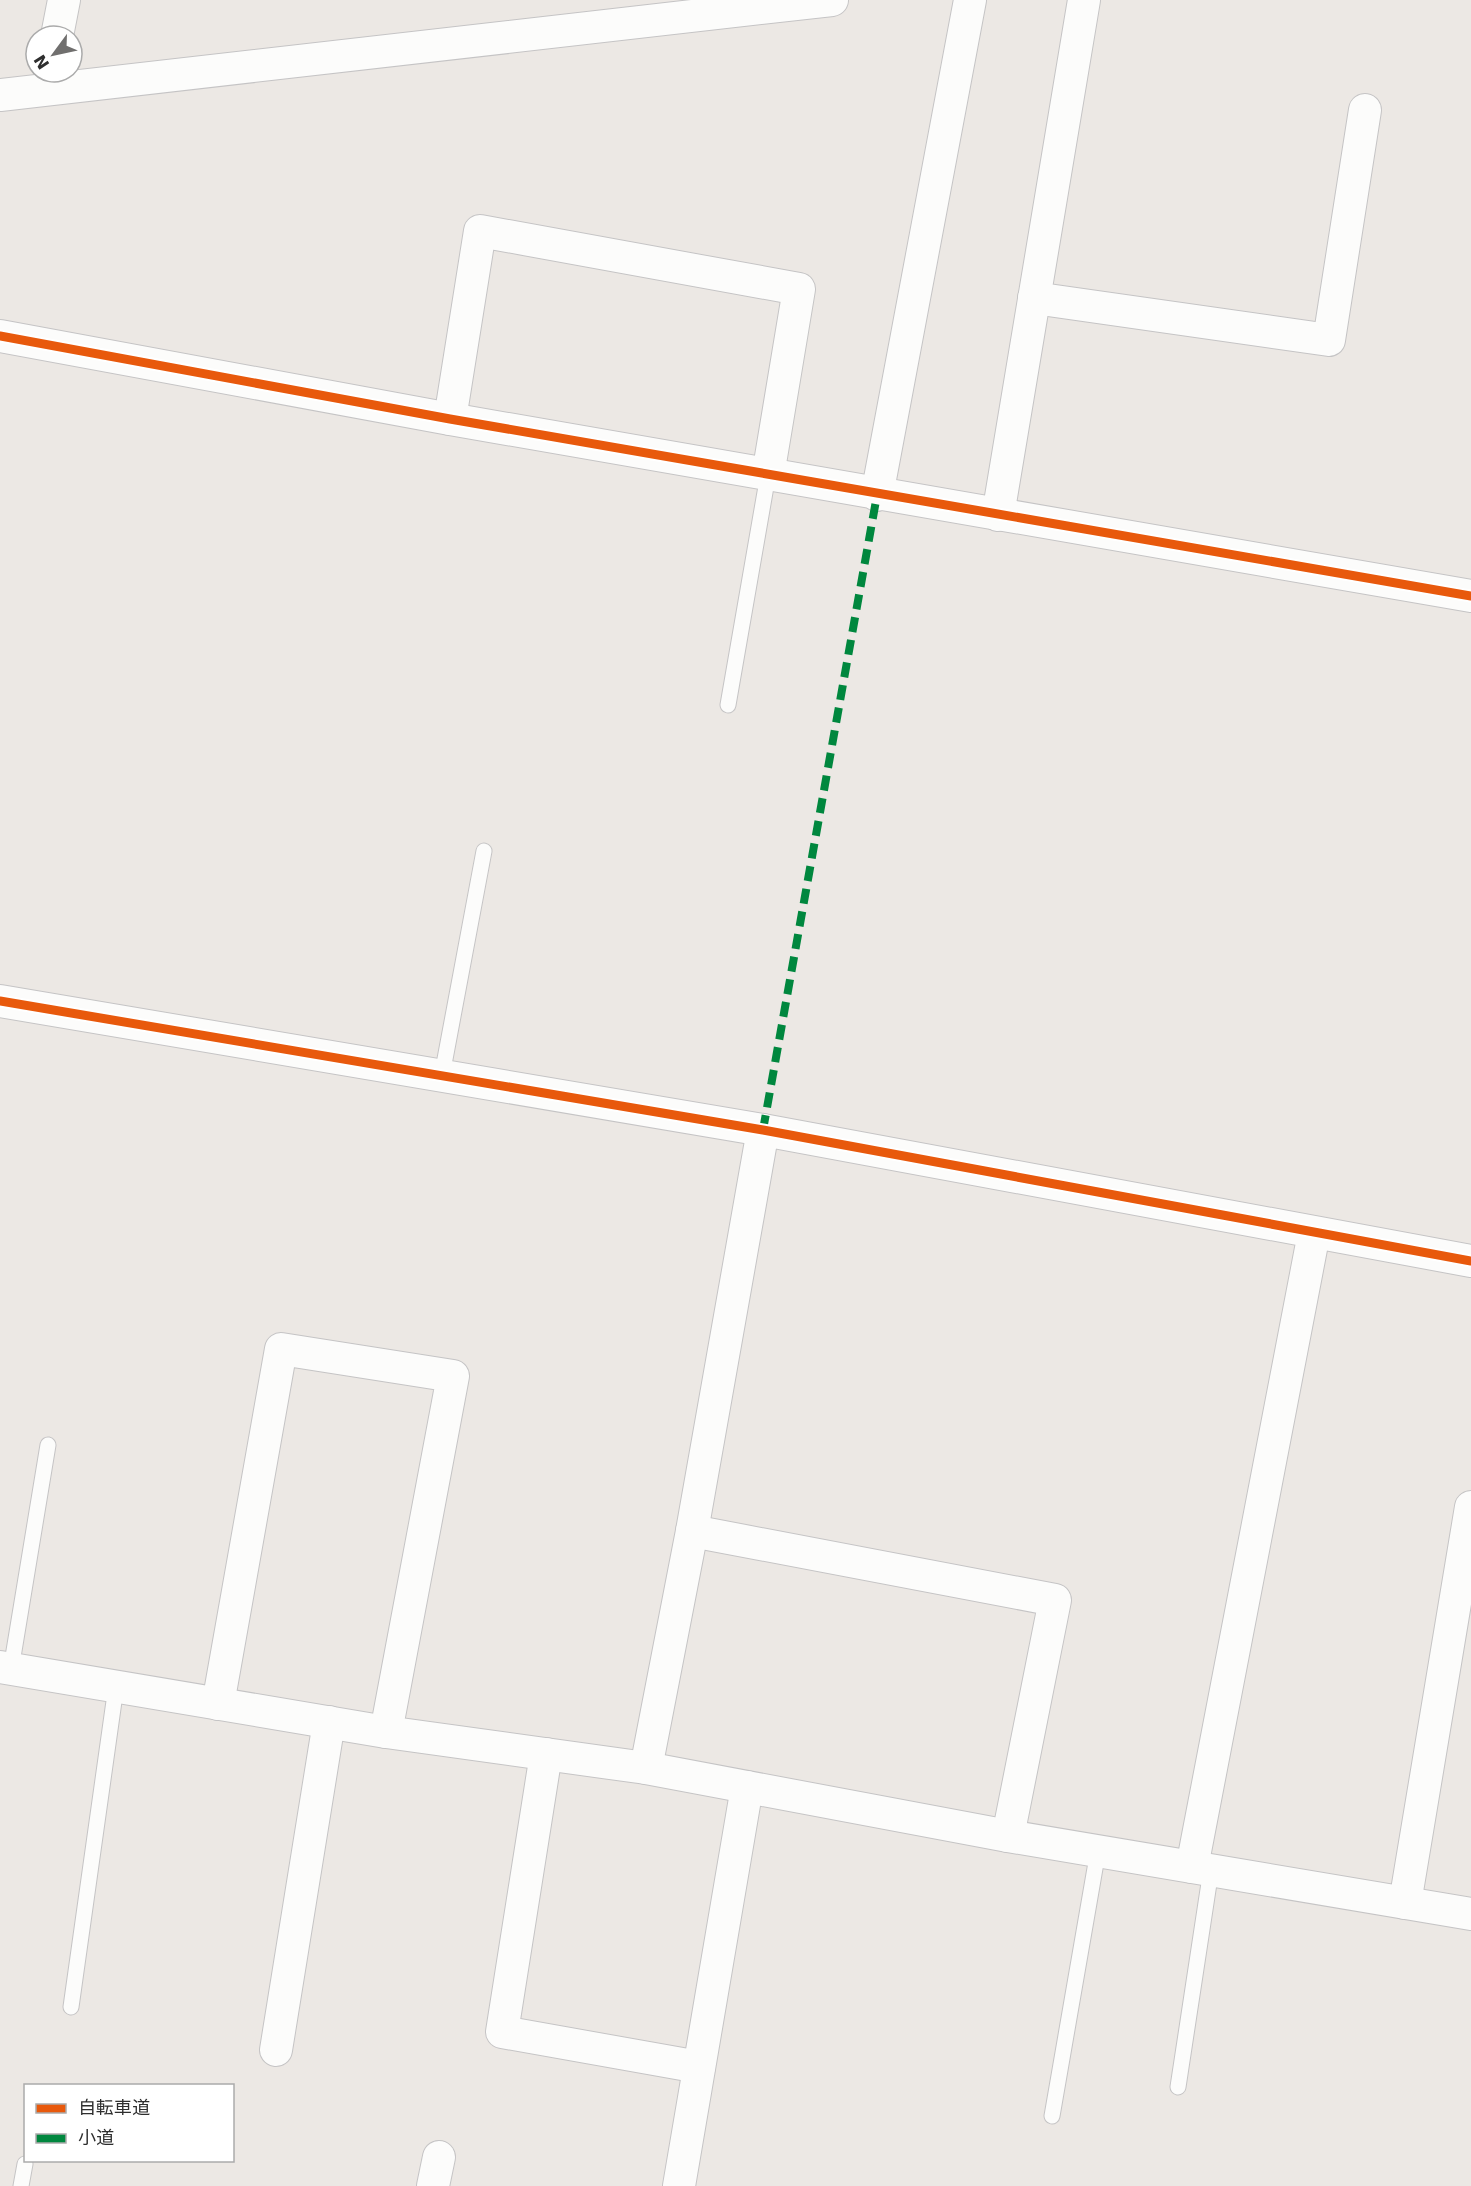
<svg xmlns="http://www.w3.org/2000/svg" width="1471" height="2186" font-family="'DejaVu Sans','Noto Sans JP',sans-serif">
  <style>
    .lines { fill: none; stroke-linecap: round; stroke-linejoin: round }
    .service-casing { stroke: #c5c4c5; stroke-width: 17 }
    .minor-casing { stroke: #c5c4c5; stroke-width: 34 }
    .service { stroke: #fcfcfb; stroke-width: 15 }
    .minor { stroke: #fcfcfb; stroke-width: 32 }
    .quiet { stroke: #00873e; stroke-width: 8; stroke-dasharray: 15 8; stroke-linecap: butt }
    .cycleway-casing { stroke: #fff; stroke-width: 13 }
    .cycleway { stroke: #e8590c; stroke-width: 9 }
  </style>
  <rect width="100%" height="100%" fill="#ece8e4"/>
  <g class="lines">
    <defs>
      <g id="service">
        <path d="M728 705 768 475"/>
        <path d="M442 1075 484 851"/>
        <path d="M11 1669 48 1445"/>
        <path d="M71 2007 116 1687"/>
        <path d="M1178 2087 1211 1870H1207"/>
        <path d="M1052 2116 1098 1851"/>
        <path d="M21 2186 25 2164"/>
      </g>
      <g id="minor">
        <path d="M57 36 64 0"/>
        <path d="M0 95 832 0"/>
        <path d="M1034 298 1329 340 1365 110"/>
        <path d="M0 336 450 419 1471 596"/>
        <path d="M450 419 480 231 799 289 768 475"/>
        <path d="M877 495 970 0"/>
        <path d="M998 515 1084 0"/>
        <path d="M0 1001 763 1130 1471 1261"/>
        <path d="M692 1531 1055 1600 1008 1836"/>
        <path d="M0 1667 386 1732 646 1768 1008 1836 1471 1914"/>
        <path d="M218 1704 281 1349 453 1376 386 1732"/>
        <path d="M546 1754 502 2032 699 2067"/>
        <path d="M646 1768 692 1531 763 1130"/>
        <path d="M1192 1867 1314 1233"/>
        <path d="M1405 1903 1471 1507"/>
        <path d="M276 2050 329 1722"/>
        <path d="M433 2186 439 2157"/>
        <path d="M679 2186 747 1787"/>
      </g>
    </defs>
    <!-- service casing -->
    <use href="#service" class="service-casing"/>
    <!-- minor casing -->
    <use href="#minor" class="minor-casing"/>
    <!-- service -->
    <use href="#service" class="service"/>
    <!-- minor -->
    <use href="#minor" class="minor"/>
    <!-- quiet -->
    <path class="quiet" d="M763 1130 877 495"/>
    <defs>
      <g id="cycleway">
        <path d="M0 336 450 419 1471 596"/>
        <path d="M0 1001 763 1130 1471 1261"/>
      </g>
    </defs>
    <!-- cycleway casing -->
    <use href="#cycleway" class="cycleway-casing"/>
    <!-- cycleway -->
    <use href="#cycleway" class="cycleway"/>
  </g>
  <!-- legend -->
  <rect x="24" y="2084" width="210" height="78" fill="#ffffff" stroke="#ababab" stroke-width="1.5"/>
  <rect x="36" y="2104" width="30" height="9" fill="#e8590c" stroke="#ababab" stroke-width="1.5"/>
  <text x="78" y="2114" font-size="18" fill="#2e2e2e">自転車道</text>
  <rect x="36" y="2134" width="30" height="9" fill="#00873e" stroke="#ababab" stroke-width="1.5"/>
  <text x="78" y="2144" font-size="18" fill="#2e2e2e">小道</text>
  <!-- north arrow -->
  <g transform="translate(54 54) rotate(237)"><circle r="28" fill="#ffffff" stroke="#ababab" stroke-width="1.5"/>
  <path d="M0-4.5L10 22L0 15L-10 22Z" fill="#706f6e"/>
  <text y="-9" font-size="16" font-weight="bold" text-anchor="middle" fill="#2e2e2e">N</text>
  </g>
</svg>
